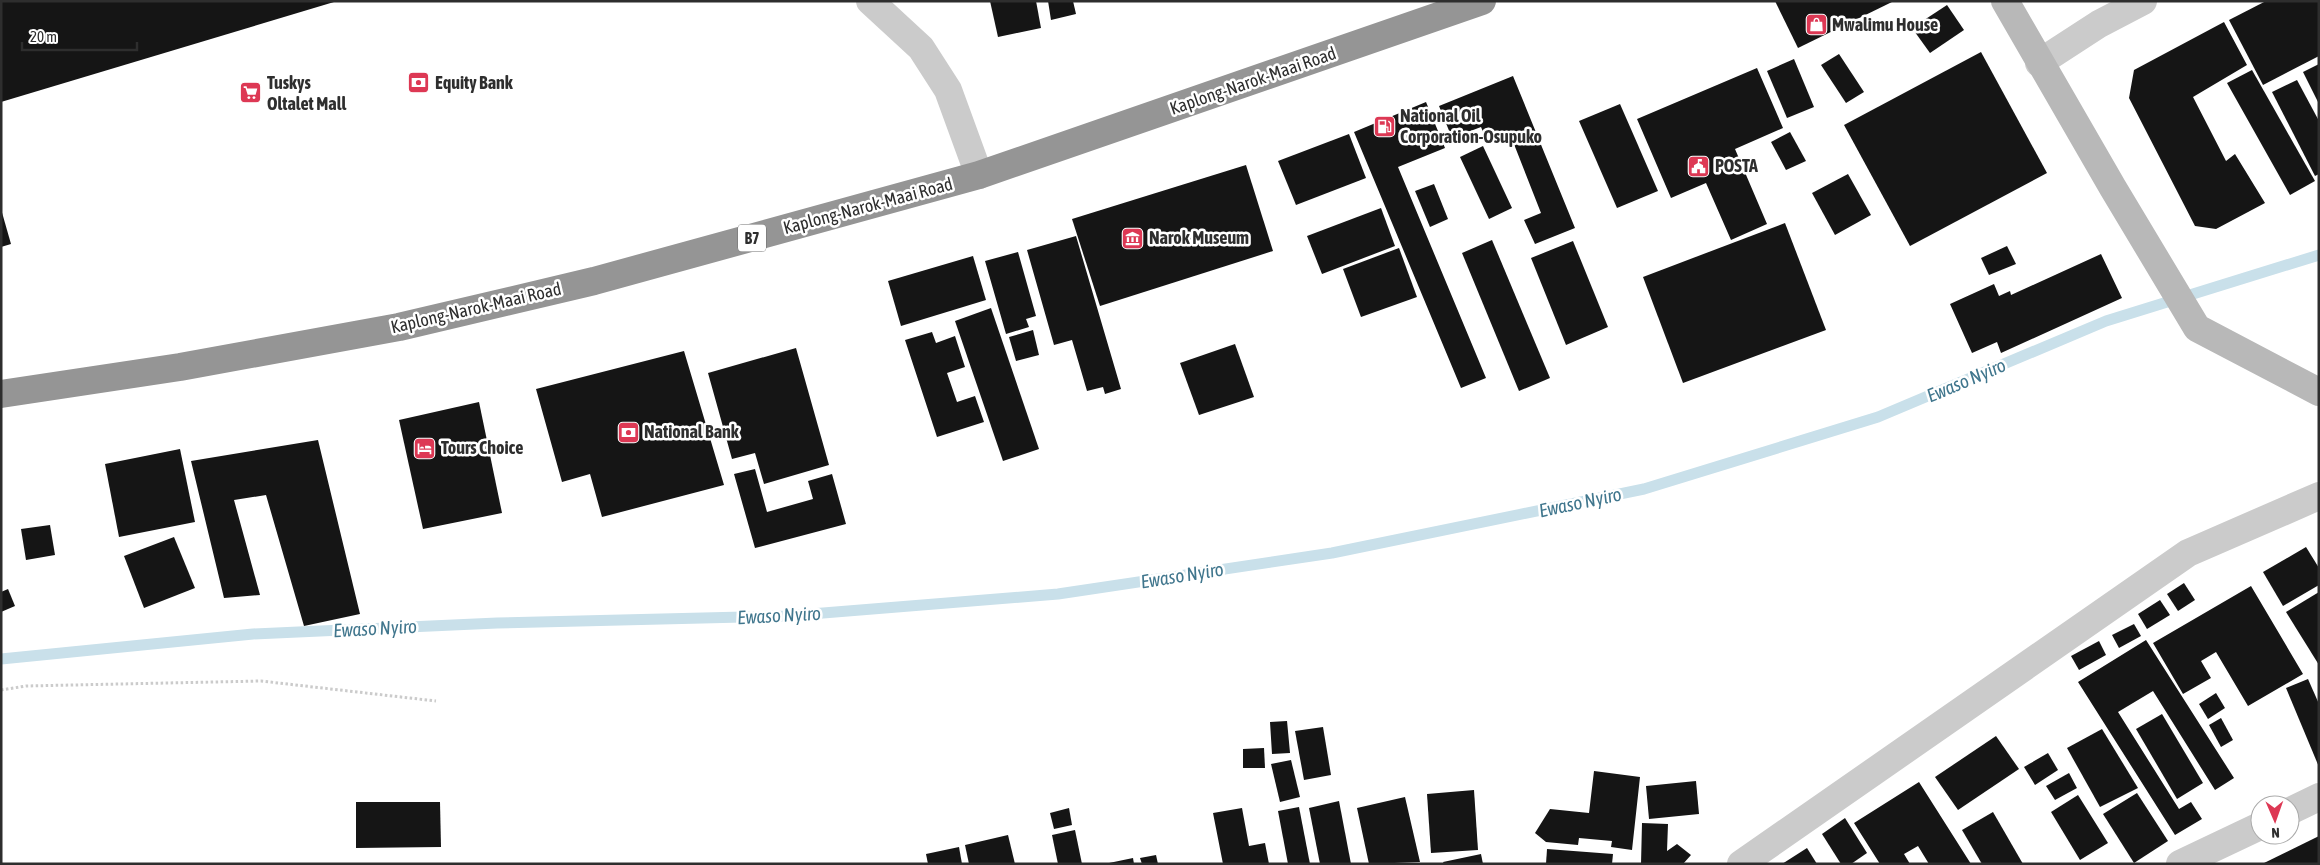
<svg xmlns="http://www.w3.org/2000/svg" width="2320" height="865" font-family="'Asap Condensed',sans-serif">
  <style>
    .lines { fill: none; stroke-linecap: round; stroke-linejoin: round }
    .stream { stroke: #c9e0ea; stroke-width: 11 }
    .building { fill: #151515 }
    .path { stroke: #cbcbcb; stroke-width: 3; stroke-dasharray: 2.5 2.5; stroke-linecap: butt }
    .street { stroke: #cbcbcb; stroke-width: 28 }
    .secondary { stroke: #b8b8b8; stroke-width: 28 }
    .highway { stroke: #959595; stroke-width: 28 }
    .labels { text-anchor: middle; stroke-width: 5; stroke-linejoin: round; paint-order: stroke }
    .shield { fill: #fff; stroke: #6d6d6d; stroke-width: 1 }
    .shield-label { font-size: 16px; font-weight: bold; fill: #2e2e2e }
    .poi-label { font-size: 18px; font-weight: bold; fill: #2e2e2e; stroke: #fff; text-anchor: start }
    .street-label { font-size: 18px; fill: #2e2e2e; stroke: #fff }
    .water-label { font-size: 19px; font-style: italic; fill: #40768d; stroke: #fff }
  </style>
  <rect width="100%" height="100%" fill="#fff"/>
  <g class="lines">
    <!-- stream -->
    <path class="stream" d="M1 659 253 634 497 623 786 616 1058 594 1332 553 1644 489 1878 417 2106 321 2319 255"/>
  </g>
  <!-- building -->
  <g class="building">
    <path d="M1 1H334V2L1 102Z"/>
    <path d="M990 1H1036L1041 28 998 37Z"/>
    <path d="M1048 1H1073L1076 14 1051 20Z"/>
    <path d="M1775 1H1894L1798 48Z"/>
    <path d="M2266 1H2319V56L2263 85 2229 20Z"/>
    <path d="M1947 5 1964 30 1930 53 1912 28Z"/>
    <path d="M2224 22 2247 65 2193 97 2226 161 2235 154 2265 203 2216 229 2195 226 2129 98 2134 70Z"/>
    <path d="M1981 52 2047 173 1910 246 1844 125Z"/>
    <path d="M1839 54 1864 92 1846 103 1821 65Z"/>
    <path d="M1794 59 1814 107 1787 118 1767 71Z"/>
    <path d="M2319 64V104L2303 72Z"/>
    <path d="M1757 68 1783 128 1735 149 1767 224 1731 240 1706 183 1671 198 1637 119Z"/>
    <path d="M2252 70 2315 181 2290 195 2227 83Z"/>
    <path d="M1513 76 1575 228 1535 244 1524 220 1541 213 1510 134 1488 144 1481 127 1452 138 1439 106Z"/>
    <path d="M2297 80 2319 121V174L2315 176 2272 92Z"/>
    <path d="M1426 102 1445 148 1398 167 1486 378 1461 388 1354 132Z"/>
    <path d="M1620 104 1658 191 1617 208 1579 121Z"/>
    <path d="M1790 132 1806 161 1786 170 1771 142Z"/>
    <path d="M1349 134 1366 178 1296 205 1278 161Z"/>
    <path d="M1483 146 1512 208 1489 219 1460 157Z"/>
    <path d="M1246 165 1273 251 1100 306 1072 219Z"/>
    <path d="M1848 174 1871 215 1835 235 1812 193Z"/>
    <path d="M1434 184 1448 219 1430 227 1415 191Z"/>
    <path d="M1381 208 1395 246 1322 274 1307 236Z"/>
    <path d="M1 209 11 244 1 247Z"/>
    <path d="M1785 223 1826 330 1683 383 1643 277Z"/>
    <path d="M1076 236 1121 389 1105 394 1103 387 1087 391 1072 340 1054 345 1027 250Z"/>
    <path d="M1492 240 1550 378 1519 391 1462 253Z"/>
    <path d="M1573 241 1608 327 1566 345 1531 258Z"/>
    <path d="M2007 246 2016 264 1989 275 1981 258Z"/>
    <path d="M1399 248 1417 297 1361 317 1343 269Z"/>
    <path d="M1018 252 1036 316 1026 319 1029 327 1006 334 985 261Z"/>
    <path d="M2101 254 2122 298 2001 353 1997 342 1972 353 1950 304 1994 284 1999 296 2010 291 2011 295Z"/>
    <path d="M973 256 986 300 901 326 888 281Z"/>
    <path d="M991 308 1039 449 1003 461 955 321Z"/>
    <path d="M1033 330 1039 355 1016 361 1009 337Z"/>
    <path d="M932 332 936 343 955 336 965 367 947 373 957 402 975 396 984 422 937 437 905 340Z"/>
    <path d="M1235 344 1254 397 1199 415 1180 363Z"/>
    <path d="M796 348 829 465 764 484 755 453 732 459 708 373Z"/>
    <path d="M684 351 724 485 602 517 590 474 562 482 536 389Z"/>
    <path d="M479 402 502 513 423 529 399 420Z"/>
    <path d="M318 440 360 614 304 626 266 495 234 500 260 595 224 598 191 461Z"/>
    <path d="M180 449 195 522 119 537 105 464Z"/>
    <path d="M755 469 767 512 813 499 808 481 832 474 846 524 755 548 734 474Z"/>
    <path d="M50 525 55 555 26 560 21 529Z"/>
    <path d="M174 537 195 588 144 608 124 556Z"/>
    <path d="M2306 547 2319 568V585L2283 606 2263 572Z"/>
    <path d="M2184 583 2195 600 2178 611 2167 594Z"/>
    <path d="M2251 586 2303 674 2248 706 2216 652 2201 661 2211 678 2183 694 2153 643Z"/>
    <path d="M8 589 15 606 1 612V592Z"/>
    <path d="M2319 592V665L2286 612Z"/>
    <path d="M2160 600 2170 615 2147 629 2138 614Z"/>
    <path d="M2134 624 2141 636 2119 648 2112 635Z"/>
    <path d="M2146 640 2234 778 2215 790 2153 691 2118 712 2179 809 2191 802 2202 819 2175 835 2078 682Z"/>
    <path d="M2099 641 2106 655 2079 670 2071 656Z"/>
    <path d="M2308 679 2319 704V767L2286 688Z"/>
    <path d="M2216 693 2225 708 2208 719 2199 704Z"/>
    <path d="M2162 714 2203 783 2177 799 2136 729Z"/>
    <path d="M2221 718 2233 740 2221 747 2209 725Z"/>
    <path d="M1287 721 1290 753 1272 754 1270 722Z"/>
    <path d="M1323 727 1331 775 1304 780 1295 731Z"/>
    <path d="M2102 729 2138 788 2100 807 2067 748Z"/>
    <path d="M1996 736 2019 769 1958 810 1935 777Z"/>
    <path d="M1264 748 1265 768H1243V749Z"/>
    <path d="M2048 753 2058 770 2035 785 2024 767Z"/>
    <path d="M1291 760 1300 797 1280 802 1271 764Z"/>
    <path d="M1594 771 1640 777 1632 850 1611 847 1612 841 1579 838 1578 845 1546 842 1535 833 1550 809 1589 813Z"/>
    <path d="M2069 773 2077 788 2055 800 2046 786Z"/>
    <path d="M1696 781 1699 814 1649 819 1646 786Z"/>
    <path d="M1919 782 1971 864H1929L1918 846 1904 854 1910 864H1880L1854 823Z"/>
    <path d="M1474 790 1478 850 1431 853 1427 794Z"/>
    <path d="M2137 793 2168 841 2134 863 2103 814Z"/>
    <path d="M2078 795 2108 843 2080 860 2051 812Z"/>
    <path d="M1405 797 1420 862 1369 864 1357 808Z"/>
    <path d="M1339 801 1351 864H1320L1309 808Z"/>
    <path d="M356 802H440L441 847 356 848Z"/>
    <path d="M1299 807 1310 864H1288L1278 811Z"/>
    <path d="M1069 808 1072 825 1054 829 1050 813Z"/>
    <path d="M1242 808 1249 846 1265 843 1269 864H1223L1213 813Z"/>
    <path d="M1993 812 2023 864H1982L1962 830Z"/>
    <path d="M1845 818 1867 853 1851 864H1841L1822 834Z"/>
    <path d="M1642 823 1668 824 1667 851 1677 844 1691 855 1683 864H1641Z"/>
    <path d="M1075 830 1082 864H1058L1052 835Z"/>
    <path d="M1008 835 1015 864H969L965 845Z"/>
    <path d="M2319 836V864H2262Z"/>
    <path d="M959 847 962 864H928L926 854Z"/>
    <path d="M1807 848 1817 864H1782Z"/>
    <path d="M1547 849 1613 854 1612 864H1546Z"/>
    <path d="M1481 854 1483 864H1444L1443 862Z"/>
    <path d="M1156 855 1158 864H1142L1140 858Z"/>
    <path d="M1133 858 1134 864H1110L1109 863Z"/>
  </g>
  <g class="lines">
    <!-- path -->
    <path class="path" d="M1 690 26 686 261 681 436 701"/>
    <!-- street -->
    <g class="street">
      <path d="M870 1 921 48 948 90 979 175"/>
      <path d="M2039 63 2099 24 2143 1"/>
      <path d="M2290 811 2319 797"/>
      <path d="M1741 864 2188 553 2319 496"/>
      <path d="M2180 864 2260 826"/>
    </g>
    <!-- secondary -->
    <path class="secondary" d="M2005 1 2113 188 2197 328 2319 392"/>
    <!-- highway -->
    <path class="highway" d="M1 394 180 367 399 327 594 281 979 175 1482 1"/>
  </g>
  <!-- icons -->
  <defs>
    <symbol id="shop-square" viewBox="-11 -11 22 22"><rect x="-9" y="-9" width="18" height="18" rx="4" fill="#dd3854" stroke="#fff"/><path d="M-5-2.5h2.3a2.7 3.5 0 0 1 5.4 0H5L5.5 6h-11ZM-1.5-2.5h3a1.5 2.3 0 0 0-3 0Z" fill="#fff"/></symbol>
    <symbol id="bank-square" viewBox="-11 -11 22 22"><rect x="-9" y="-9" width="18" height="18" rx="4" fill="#dd3854" stroke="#fff"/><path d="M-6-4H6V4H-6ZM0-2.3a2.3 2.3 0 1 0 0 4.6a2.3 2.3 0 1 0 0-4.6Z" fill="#fff"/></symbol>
    <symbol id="supermarket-square" viewBox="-11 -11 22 22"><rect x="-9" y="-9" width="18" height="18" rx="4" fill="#dd3854" stroke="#fff"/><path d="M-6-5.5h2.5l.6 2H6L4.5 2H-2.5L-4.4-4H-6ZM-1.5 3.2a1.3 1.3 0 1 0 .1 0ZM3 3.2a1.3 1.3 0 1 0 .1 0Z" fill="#fff"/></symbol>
    <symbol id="fuel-square" viewBox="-11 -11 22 22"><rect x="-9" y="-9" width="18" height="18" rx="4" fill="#dd3854" stroke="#fff"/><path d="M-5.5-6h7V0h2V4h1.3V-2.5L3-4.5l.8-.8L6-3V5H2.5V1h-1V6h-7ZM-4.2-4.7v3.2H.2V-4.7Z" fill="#fff"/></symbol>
    <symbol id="civic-square" viewBox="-11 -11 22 22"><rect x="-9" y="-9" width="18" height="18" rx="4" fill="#dd3854" stroke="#fff"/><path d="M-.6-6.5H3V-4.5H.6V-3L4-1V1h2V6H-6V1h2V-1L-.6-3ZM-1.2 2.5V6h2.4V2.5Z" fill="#fff"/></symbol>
    <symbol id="museum-square" viewBox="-11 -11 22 22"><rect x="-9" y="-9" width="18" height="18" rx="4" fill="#dd3854" stroke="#fff"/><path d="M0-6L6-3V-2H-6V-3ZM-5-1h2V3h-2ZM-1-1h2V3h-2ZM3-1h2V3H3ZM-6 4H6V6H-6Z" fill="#fff"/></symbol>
    <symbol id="hotel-square" viewBox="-11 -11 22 22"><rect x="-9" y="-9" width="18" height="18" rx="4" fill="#dd3854" stroke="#fff"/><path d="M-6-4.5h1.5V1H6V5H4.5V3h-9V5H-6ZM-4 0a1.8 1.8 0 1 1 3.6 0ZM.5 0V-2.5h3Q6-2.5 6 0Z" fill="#fff"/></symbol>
  </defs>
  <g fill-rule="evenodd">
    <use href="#shop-square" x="1804" y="12" width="25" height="25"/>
    <use href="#bank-square" x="406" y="70" width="25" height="25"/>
    <use href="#supermarket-square" x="238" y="80" width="25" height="25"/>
    <use href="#fuel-square" x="1372" y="114" width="25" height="25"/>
    <use href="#civic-square" x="1686" y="154" width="25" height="25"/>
    <use href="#museum-square" x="1120" y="226" width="25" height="25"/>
    <use href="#bank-square" x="616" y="420" width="25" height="25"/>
    <use href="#hotel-square" x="412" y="436" width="25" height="25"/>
  </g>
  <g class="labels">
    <!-- shield labels -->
    <rect class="shield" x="738" y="224.5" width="28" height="27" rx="4"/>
    <g class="shield-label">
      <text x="752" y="244">B7</text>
    </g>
    <!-- poi labels -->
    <g class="poi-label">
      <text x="1832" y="31">Mwalimu House</text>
      <text x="267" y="89">Tuskys<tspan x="267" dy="21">Oltalet Mall</tspan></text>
      <text x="435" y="89">Equity Bank</text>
      <text x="1400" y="122">National Oil<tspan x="1400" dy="21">Corporation-Osupuko</tspan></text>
      <text x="1715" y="172">POSTA</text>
      <text x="1149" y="244">Narok Museum</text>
      <text x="644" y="438">National Bank</text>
      <text x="441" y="454">Tours Choice</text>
    </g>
    <!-- street labels -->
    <g class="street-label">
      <text transform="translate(1253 81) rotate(-19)" y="6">Kaplong-Narok-Maai Road</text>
      <text transform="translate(868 206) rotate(-15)" y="6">Kaplong-Narok-Maai Road</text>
      <text transform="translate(476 308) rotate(-13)" y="6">Kaplong-Narok-Maai Road</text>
    </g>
    <!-- water labels -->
    <g class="water-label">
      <text transform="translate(1966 380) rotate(-23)" y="7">Ewaso Nyiro</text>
      <text transform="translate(1580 502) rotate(-12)" y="7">Ewaso Nyiro</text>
      <text transform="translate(1182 575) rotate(-9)" y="7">Ewaso Nyiro</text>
      <text transform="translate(779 615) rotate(-3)" y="7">Ewaso Nyiro</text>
      <text transform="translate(375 628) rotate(-3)" y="7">Ewaso Nyiro</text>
    </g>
  </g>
  <!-- border -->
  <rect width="2320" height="865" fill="none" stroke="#2e2e2e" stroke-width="5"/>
  <!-- north arrow -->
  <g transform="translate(2275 820) rotate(178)"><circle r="24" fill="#ffffff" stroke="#ababab"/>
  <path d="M0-4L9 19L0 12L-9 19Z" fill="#dd3854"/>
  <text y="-8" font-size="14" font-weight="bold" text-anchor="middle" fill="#2e2e2e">N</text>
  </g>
  <!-- scale -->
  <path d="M22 42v8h115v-8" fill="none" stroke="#2e2e2e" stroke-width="2.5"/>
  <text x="30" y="42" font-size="15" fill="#2e2e2e" stroke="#ffffff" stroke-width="4" paint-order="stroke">20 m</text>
</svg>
